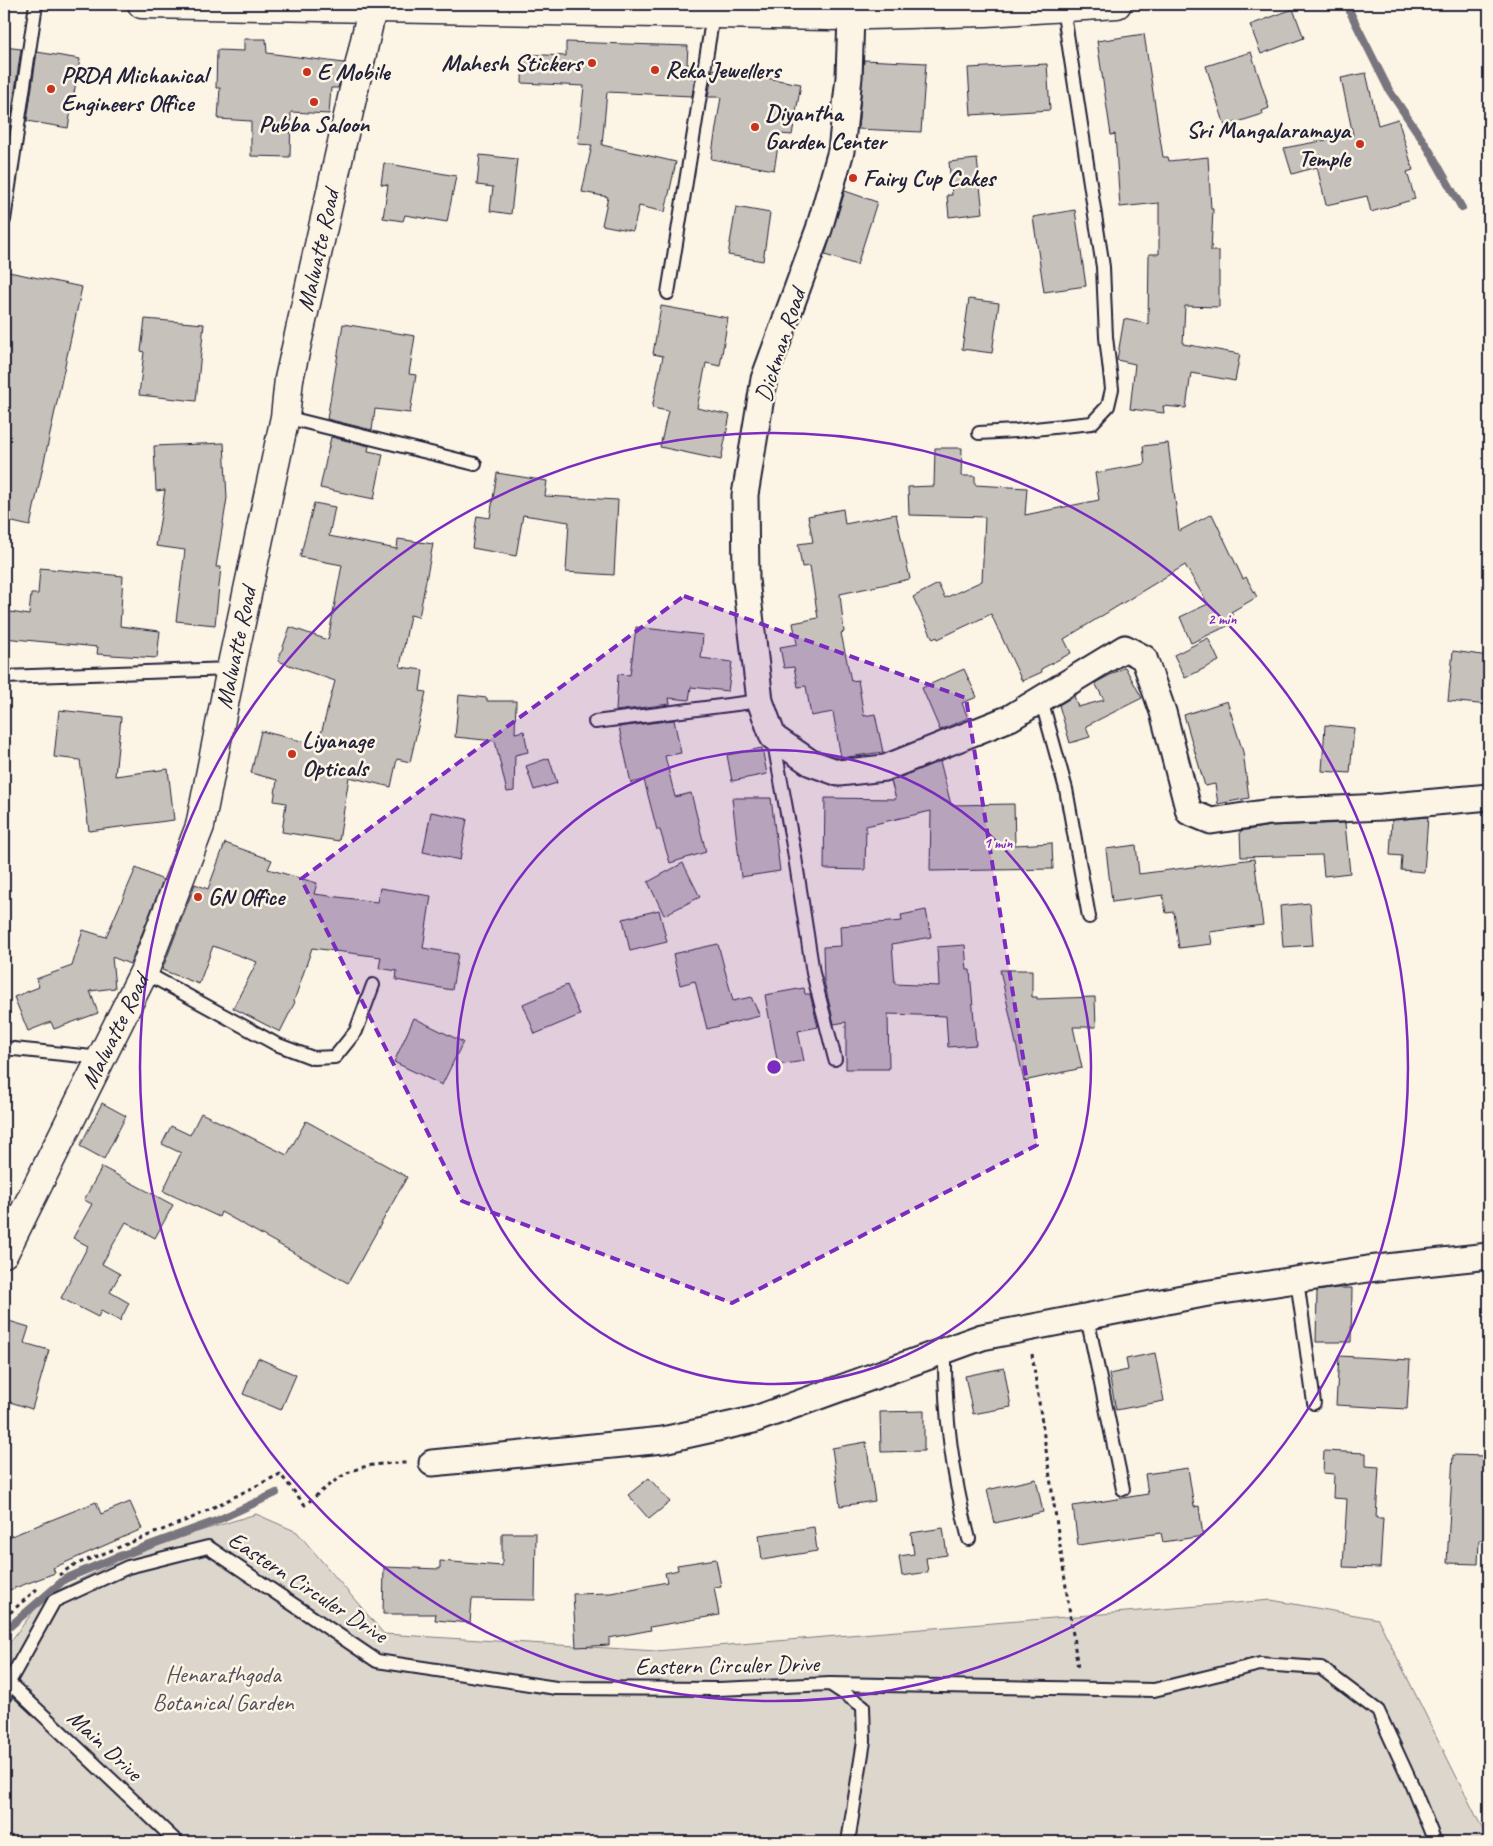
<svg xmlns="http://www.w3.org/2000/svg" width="1493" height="1846" font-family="Caveat,sans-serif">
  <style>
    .green { fill: #dcd6cc; stroke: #7f7c84 }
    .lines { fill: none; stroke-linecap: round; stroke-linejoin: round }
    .stream { stroke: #78757e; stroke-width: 8 }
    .building { fill: #c6c1bb; stroke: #22223b }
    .service-casing { stroke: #22223b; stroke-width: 16 }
    .minor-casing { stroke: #22223b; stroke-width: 29 }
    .tertiary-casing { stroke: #22223b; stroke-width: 31 }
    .primary-casing { stroke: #22223b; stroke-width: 31 }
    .path { stroke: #22223b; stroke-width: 3; stroke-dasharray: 4 4; stroke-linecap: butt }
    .service { stroke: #fcf5e5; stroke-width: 12 }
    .minor { stroke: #fcf5e5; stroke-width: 25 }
    .tertiary { stroke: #fcf5e5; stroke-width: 28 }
    .primary { stroke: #fcf5e5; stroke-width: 28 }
    .marked { fill: #7b2cbf; fill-opacity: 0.2; stroke: #7b2cbf; stroke-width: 4; stroke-dasharray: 10 6; stroke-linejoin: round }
    .ring { fill: none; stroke: #7b2cbf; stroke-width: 2.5 }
    .poi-dot { fill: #c8321e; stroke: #fcf5e5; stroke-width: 2 }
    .labels { text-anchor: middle; stroke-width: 5; stroke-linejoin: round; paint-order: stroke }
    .poi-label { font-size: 24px; font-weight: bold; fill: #22223b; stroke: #fcf5e5; text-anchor: start }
    .street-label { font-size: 24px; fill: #22223b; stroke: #fcf5e5 }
    .park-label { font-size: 24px; fill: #504f5f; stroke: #fcf5e5 }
    .centre { fill: #7b2cbf; stroke: #fcf5e5; stroke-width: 2.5 }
    .ring-label { font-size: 15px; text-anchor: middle; font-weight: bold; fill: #7b2cbf; stroke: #fcf5e5; stroke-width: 5; stroke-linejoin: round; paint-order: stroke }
  </style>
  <rect width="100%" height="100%" fill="#fcf5e5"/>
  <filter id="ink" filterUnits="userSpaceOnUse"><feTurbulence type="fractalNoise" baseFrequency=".02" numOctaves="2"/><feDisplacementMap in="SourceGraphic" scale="10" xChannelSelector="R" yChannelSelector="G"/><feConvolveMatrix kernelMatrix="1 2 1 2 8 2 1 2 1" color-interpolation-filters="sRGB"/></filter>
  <g filter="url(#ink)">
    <!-- green -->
    <path class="green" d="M256 1514 297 1532 384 1634 656 1651 1271 1600 1378 1619 1489 1842H4V1650L44 1597 120 1560 187 1535Z"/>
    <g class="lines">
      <!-- stream -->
      <g class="stream">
        <path d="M1350 12 1389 90 1428 148 1462 208"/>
        <path d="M4 1635 8 1628 65 1579 114 1558 216 1521 276 1493"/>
      </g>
    </g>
    <!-- building -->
    <g class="building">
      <path d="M1293 9 1304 38 1261 54 1250 25Z"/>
      <path d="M1144 34 1163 157H1168L1169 161 1208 157 1211 209H1213L1211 251H1219V307L1185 306 1183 344 1240 354 1235 381 1191 373 1186 408 1163 406 1164 413 1130 409 1135 364 1117 360 1124 319 1148 324 1149 254H1159V203L1120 207 1115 134 1111 135 1097 41Z"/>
      <path d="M244 39H266L267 53 344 63 338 88H331L329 114 291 112 290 157 251 156V121L218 119 220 88H216L217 50 244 51Z"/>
      <path d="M566 42 688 46 687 64 697 66 692 96 607 92 602 145 676 162 665 212 639 206 633 231 602 225 608 197 582 192 592 145 578 144 584 86 522 83 523 54 566 56Z"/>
      <path d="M4 47 21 49 11 118 4 117Z"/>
      <path d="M37 52 80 59 68 128 27 121Z"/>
      <path d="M1251 52 1269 108 1262 111 1263 114 1225 126 1206 66Z"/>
      <path d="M864 60 926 63 921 132 858 129Z"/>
      <path d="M1047 64 1050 110 971 115 968 68Z"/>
      <path d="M713 69 801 84 792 135 780 134 774 170 711 159 721 97H708Z"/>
      <path d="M1366 73 1378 125 1398 119 1413 170 1407 172 1415 199 1371 212 1367 196 1326 205 1317 167 1292 174 1284 148 1353 135 1341 78Z"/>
      <path d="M480 155 517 159 511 214 490 211 493 187 477 185Z"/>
      <path d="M977 159 983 213 949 217 947 195H952L949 162Z"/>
      <path d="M384 163 456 176 447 222 405 215 403 221 383 218 388 185 381 184Z"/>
      <path d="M845 191 877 202 857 265 825 255Z"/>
      <path d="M736 207 770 213 763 261 728 255Z"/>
      <path d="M1075 210 1086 286 1044 292 1033 217Z"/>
      <path d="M4 271 82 287 30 526 4 520Z"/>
      <path d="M969 299 999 303 992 353 962 349Z"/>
      <path d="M661 306 728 318 720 366 706 363 697 408 730 415 721 460 660 447 668 411 652 408 663 356 653 354Z"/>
      <path d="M145 319 204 324 196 401 139 395 144 352 141 351Z"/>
      <path d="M343 324 415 336 409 374 416 375 410 413 375 409 372 430 327 419Z"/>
      <path d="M331 437 369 446 368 451 383 454 374 499 320 488Z"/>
      <path d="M224 443 227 498 216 567H221L215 625 176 621 185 550 156 546 165 490 156 491 154 446Z"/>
      <path d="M1168 443 1179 531 1212 514 1243 579 1246 577 1257 597 1231 612 1236 622 1191 643 1180 617 1208 604 1185 565 1064 639 1071 653 1041 669 1042 672 1022 681 991 614 938 639 937 637 933 639 913 597 938 584 945 598 982 581 985 517 909 515 908 487 934 486 935 448H962L961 476H975V485L1027 488 1025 515 1099 500 1095 473 1145 464 1143 446Z"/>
      <path d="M497 473 547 481 545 496 618 500 614 575 566 572 569 522 523 515 516 556 472 548 477 516 490 518Z"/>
      <path d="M314 503 335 507 329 536 397 549 398 539 433 544 419 617 410 615 400 667 423 670 420 691 426 692 410 762 397 759 391 787 349 777 339 841 282 832 286 803 274 801 277 780 251 773 261 731 318 745 335 681 278 661 290 627 328 640 342 565 300 557Z"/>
      <path d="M843 509 845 524 896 514 910 579 840 594 844 632 841 633 851 681 858 680 864 716 875 714 883 752 841 758 833 712 811 716 806 686 798 687 794 667 784 668 780 647 797 644 793 623 818 618 810 566 802 567 798 544 813 542 808 516Z"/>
      <path d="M40 568 123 576 120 626 160 631 157 658 97 654 98 647 4 638V611L29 615 31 594H38Z"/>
      <path d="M636 627 703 635 701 658 732 662 728 691 691 687 689 700 669 698 670 704 616 711 618 674 630 675Z"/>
      <path d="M1208 638 1219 661 1185 678 1174 655Z"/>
      <path d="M1453 651 1489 656V705L1448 701Z"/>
      <path d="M1125 667 1142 698 1086 726 1090 737 1070 743 1059 705 1074 696 1078 707 1104 700 1095 683Z"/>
      <path d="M964 669 977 697 962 703 968 718 940 730 922 688Z"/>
      <path d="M459 695 487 698V701H516L515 733 524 731 528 752 515 755 514 791 507 792 495 741 455 737Z"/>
      <path d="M1227 701 1243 752 1249 798 1218 804 1215 784 1205 786 1184 715Z"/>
      <path d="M59 710 121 717 115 776 168 769 174 820 89 831 80 760 54 757Z"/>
      <path d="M674 720 681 753 665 756 675 797 691 793 706 852 670 863 660 830H657L644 780 631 783 619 727Z"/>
      <path d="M1325 725 1354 728 1350 773 1322 771Z"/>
      <path d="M762 748 767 774 732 781 727 755Z"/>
      <path d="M549 758 557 783 534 790 526 766Z"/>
      <path d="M940 761 951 805 1014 804 1015 845 1052 843 1053 869 930 871 931 811 866 826 865 870 824 869 825 798 896 799 891 781Z"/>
      <path d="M732 798H771L780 871 741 877Z"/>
      <path d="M431 812 467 819 460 860 423 852Z"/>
      <path d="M1428 817 1424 872 1401 870 1402 856 1390 855 1392 820Z"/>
      <path d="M1345 823 1350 873 1324 876 1322 855 1241 857 1240 831 1271 826Z"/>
      <path d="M225 843 272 860 268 869 317 883 314 894 377 902 380 888 431 896 423 948 458 954 452 990 396 980 397 971 379 968 381 957 312 948 294 1001 295 1002 280 1032 233 1008 257 962 213 946 199 984 162 970 195 884 208 889Z"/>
      <path d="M1136 845 1139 874 1254 859 1263 925 1210 932 1212 944 1179 948 1174 912 1166 913 1163 895 1112 902 1106 849Z"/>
      <path d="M683 863 700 897 664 915 648 882Z"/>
      <path d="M136 868 163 880 130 964 112 957 115 988 90 991 98 1013 54 1029 51 1022 28 1031 14 997 39 987 36 979 72 966 83 930 106 937Z"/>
      <path d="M1310 903 1313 945 1283 947 1280 906Z"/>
      <path d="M659 910 667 942 630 951 623 919Z"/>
      <path d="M926 910 931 937 892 944 895 984 939 986 937 947 965 945 967 970H970L976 1045 948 1047 946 1016 888 1014 889 1069H846V1022L834 1024 824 981 823 947 841 946 840 926 902 921 901 915Z"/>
      <path d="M718 944 733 1001 751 997 760 1016 707 1029 695 981 680 985 673 954Z"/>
      <path d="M1000 970H1032V997H1037V999L1095 997 1096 1027H1073L1082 1068 1024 1081Z"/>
      <path d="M567 985 580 1015 535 1034 523 1004Z"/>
      <path d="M804 988 805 994H810L818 1027 798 1031 804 1061 778 1065 765 995Z"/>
      <path d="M414 1018 463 1042 442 1085 394 1062Z"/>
      <path d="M102 1103 126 1116 104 1159 80 1146Z"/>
      <path d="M201 1113 287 1155 306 1121 407 1177 348 1283 221 1212 219 1217 163 1191 181 1153 162 1144 171 1126 190 1135Z"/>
      <path d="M102 1167 173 1205 155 1238 126 1222 102 1264 120 1274 110 1292 129 1303 120 1321 101 1311 98 1317 61 1298 88 1246 73 1238 92 1204 84 1200Z"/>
      <path d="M1337 1288H1352L1351 1342H1316L1317 1291Z"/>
      <path d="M9 1321 29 1327 24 1343 49 1350 32 1409 4 1400V1336Z"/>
      <path d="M1155 1353 1164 1401 1116 1410 1109 1374 1128 1370 1126 1359Z"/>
      <path d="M1339 1356 1410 1360 1407 1409 1336 1405Z"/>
      <path d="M258 1358 296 1375 281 1410 243 1394Z"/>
      <path d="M1004 1368 1011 1407 973 1414 965 1376Z"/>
      <path d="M924 1411V1451L881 1452 880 1412Z"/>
      <path d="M866 1442 875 1501 840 1506 832 1448Z"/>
      <path d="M1324 1451 1366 1453V1466L1379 1467 1376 1518H1383L1380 1568 1343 1567 1347 1499 1333 1498 1334 1474 1323 1473Z"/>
      <path d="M1453 1455 1484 1456V1464H1489V1541L1479 1540 1478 1564 1447 1563Z"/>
      <path d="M1188 1468 1194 1507 1199 1506 1203 1536 1163 1542 1161 1533 1078 1545 1073 1506 1148 1494 1145 1474Z"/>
      <path d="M649 1478 670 1502 649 1519 628 1495Z"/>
      <path d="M1036 1479 1043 1512 995 1523 987 1490Z"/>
      <path d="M96 1502 101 1514 130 1502 142 1529 53 1568 55 1573 4 1592V1539Z"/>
      <path d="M814 1527 817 1551 762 1560 759 1535Z"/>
      <path d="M943 1528 947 1555 926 1558 928 1572 902 1576 899 1556 914 1554 911 1533Z"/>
      <path d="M502 1533H536L535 1600 472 1599 470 1623 435 1620 436 1614H383L384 1567 440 1569V1561L502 1566Z"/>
      <path d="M716 1559 721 1586 714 1587 719 1615 650 1627 651 1630 609 1638V1645L576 1647 573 1594 611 1593 667 1582 665 1573 678 1570 677 1565Z"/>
    </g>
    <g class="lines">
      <defs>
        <g id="service">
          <path d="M4 220 36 4"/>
          <path d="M668 293 713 15"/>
          <path d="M285 417 475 464"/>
          <path d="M979 433 1015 431 1092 423 1108 406 1112 389 1106 337 1103 267 1063 8"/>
          <path d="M4 677 231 669"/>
          <path d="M1041 699 1066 789 1089 917"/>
          <path d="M595 722 760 701"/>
          <path d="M773 738 794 851 813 973 835 1059"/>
          <path d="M144 972 276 1044 313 1058 335 1057 356 1031 373 985"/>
          <path d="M4 1048 102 1058"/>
          <path d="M1297 1280 1314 1403"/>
          <path d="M1087 1317 1123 1489"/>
          <path d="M945 1351C944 1415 953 1477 969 1539"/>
          <path d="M5 1679 177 1842"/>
          <path d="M830 1684 863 1706 864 1741 848 1842"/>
          <path d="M4 1699 9 1682 54 1601 128 1567 208 1547 377 1661 556 1688 718 1689 830 1684 1154 1690 1260 1664 1321 1668 1378 1711 1412 1785 1435 1842"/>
        </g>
        <g id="minor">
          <path d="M851 15 849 77 841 151 819 229 764 379 745 495 746 580 760 701 773 737 811 763 839 773 885 768 1010 718 1125 648 1144 658 1163 712 1189 812 1211 821 1270 812 1382 807 1489 797"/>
          <path d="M432 1463 663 1440 753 1420 982 1337 1203 1294 1368 1269 1489 1256"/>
        </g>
        <g id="tertiary">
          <path id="s1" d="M4 1253 144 972 200 826 231 669 285 417 289 379 372 9"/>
        </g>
        <path id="primary" d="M142 4 829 16 986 12 1117 4"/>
      </defs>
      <!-- service casing -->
      <use href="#service" class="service-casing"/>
      <!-- minor casing -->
      <use href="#minor" class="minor-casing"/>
      <!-- tertiary casing -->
      <use href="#tertiary" class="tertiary-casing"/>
      <!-- primary casing -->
      <use href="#primary" class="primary-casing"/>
      <!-- path -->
      <g class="path">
        <path d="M1032 1354 1078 1669"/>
        <path d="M59 1575 72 1566 192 1518 280 1474 305 1505C345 1471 354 1463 408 1463"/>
        <path d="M4 1618 37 1589"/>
      </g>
      <!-- service -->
      <use href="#service" class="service"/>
      <!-- minor -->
      <use href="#minor" class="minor"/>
      <!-- tertiary -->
      <use href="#tertiary" class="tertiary"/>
      <!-- primary -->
      <use href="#primary" class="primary"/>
    </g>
  </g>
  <!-- marked area -->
  <path class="marked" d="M684 596 966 698 1037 1145 732 1303 462 1201 301 879Z"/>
  <!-- distance rings -->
  <g class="ring">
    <circle cx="774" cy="1067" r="317"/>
    <circle cx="774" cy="1067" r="634"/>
  </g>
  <!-- markers -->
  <g class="poi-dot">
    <circle cx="592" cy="63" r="5"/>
    <circle cx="655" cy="70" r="5"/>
    <circle cx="307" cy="72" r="5"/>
    <circle cx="51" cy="89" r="5"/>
    <circle cx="314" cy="102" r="5"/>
    <circle cx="755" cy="127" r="5"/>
    <circle cx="1360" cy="144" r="5"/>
    <circle cx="853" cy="178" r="5"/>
    <circle cx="292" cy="754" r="5"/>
    <circle cx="198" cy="897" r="5"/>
  </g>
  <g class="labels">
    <!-- poi labels -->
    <g class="poi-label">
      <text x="582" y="71" text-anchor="end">Mahesh Stickers</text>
      <text x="665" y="78">Reka Jewellers</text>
      <text x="317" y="80">E Mobile</text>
      <text x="61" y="83">PRDA Michanical<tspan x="61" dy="28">Engineers Office</tspan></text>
      <text x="765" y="121">Diyantha<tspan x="765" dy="28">Garden Center</tspan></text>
      <text x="314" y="132" text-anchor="middle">Pubba Saloon</text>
      <text x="1350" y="138" text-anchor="end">Sri Mangalaramaya<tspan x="1350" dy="28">Temple</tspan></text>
      <text x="863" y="186">Fairy Cup Cakes</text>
      <text x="302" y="748">Liyanage<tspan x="302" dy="28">Opticals</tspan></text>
      <text x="208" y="905">GN Office</text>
    </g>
    <!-- street labels -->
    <g class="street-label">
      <text dy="8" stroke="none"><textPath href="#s1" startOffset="1058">Malwatte Road</textPath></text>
      <text transform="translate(780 345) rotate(-72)" y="8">Dickman Road</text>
      <text dy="8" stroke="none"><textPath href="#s1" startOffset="652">Malwatte Road</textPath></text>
      <text dy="8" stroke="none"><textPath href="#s1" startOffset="248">Malwatte Road</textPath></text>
      <text transform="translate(308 1587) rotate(33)" y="8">Eastern Circuler Drive</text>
      <text transform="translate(727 1665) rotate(-1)" y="8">Eastern Circuler Drive</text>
      <text transform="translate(105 1745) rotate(43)" y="8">Main Drive</text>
    </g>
    <!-- park labels -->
    <g class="park-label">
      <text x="223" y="1682">Henarathgoda<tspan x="223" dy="28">Botanical Garden</tspan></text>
    </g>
  </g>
  <circle cx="774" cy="1067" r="8" class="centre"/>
  <g class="ring-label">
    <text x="1222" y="624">2 min</text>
    <text x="998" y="848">1 min</text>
  </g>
  <!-- margin -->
  <rect width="1493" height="1846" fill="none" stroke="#fcf5e5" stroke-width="20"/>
  <rect x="10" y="10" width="1473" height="1826" fill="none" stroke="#22223b" stroke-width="2" filter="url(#ink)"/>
</svg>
